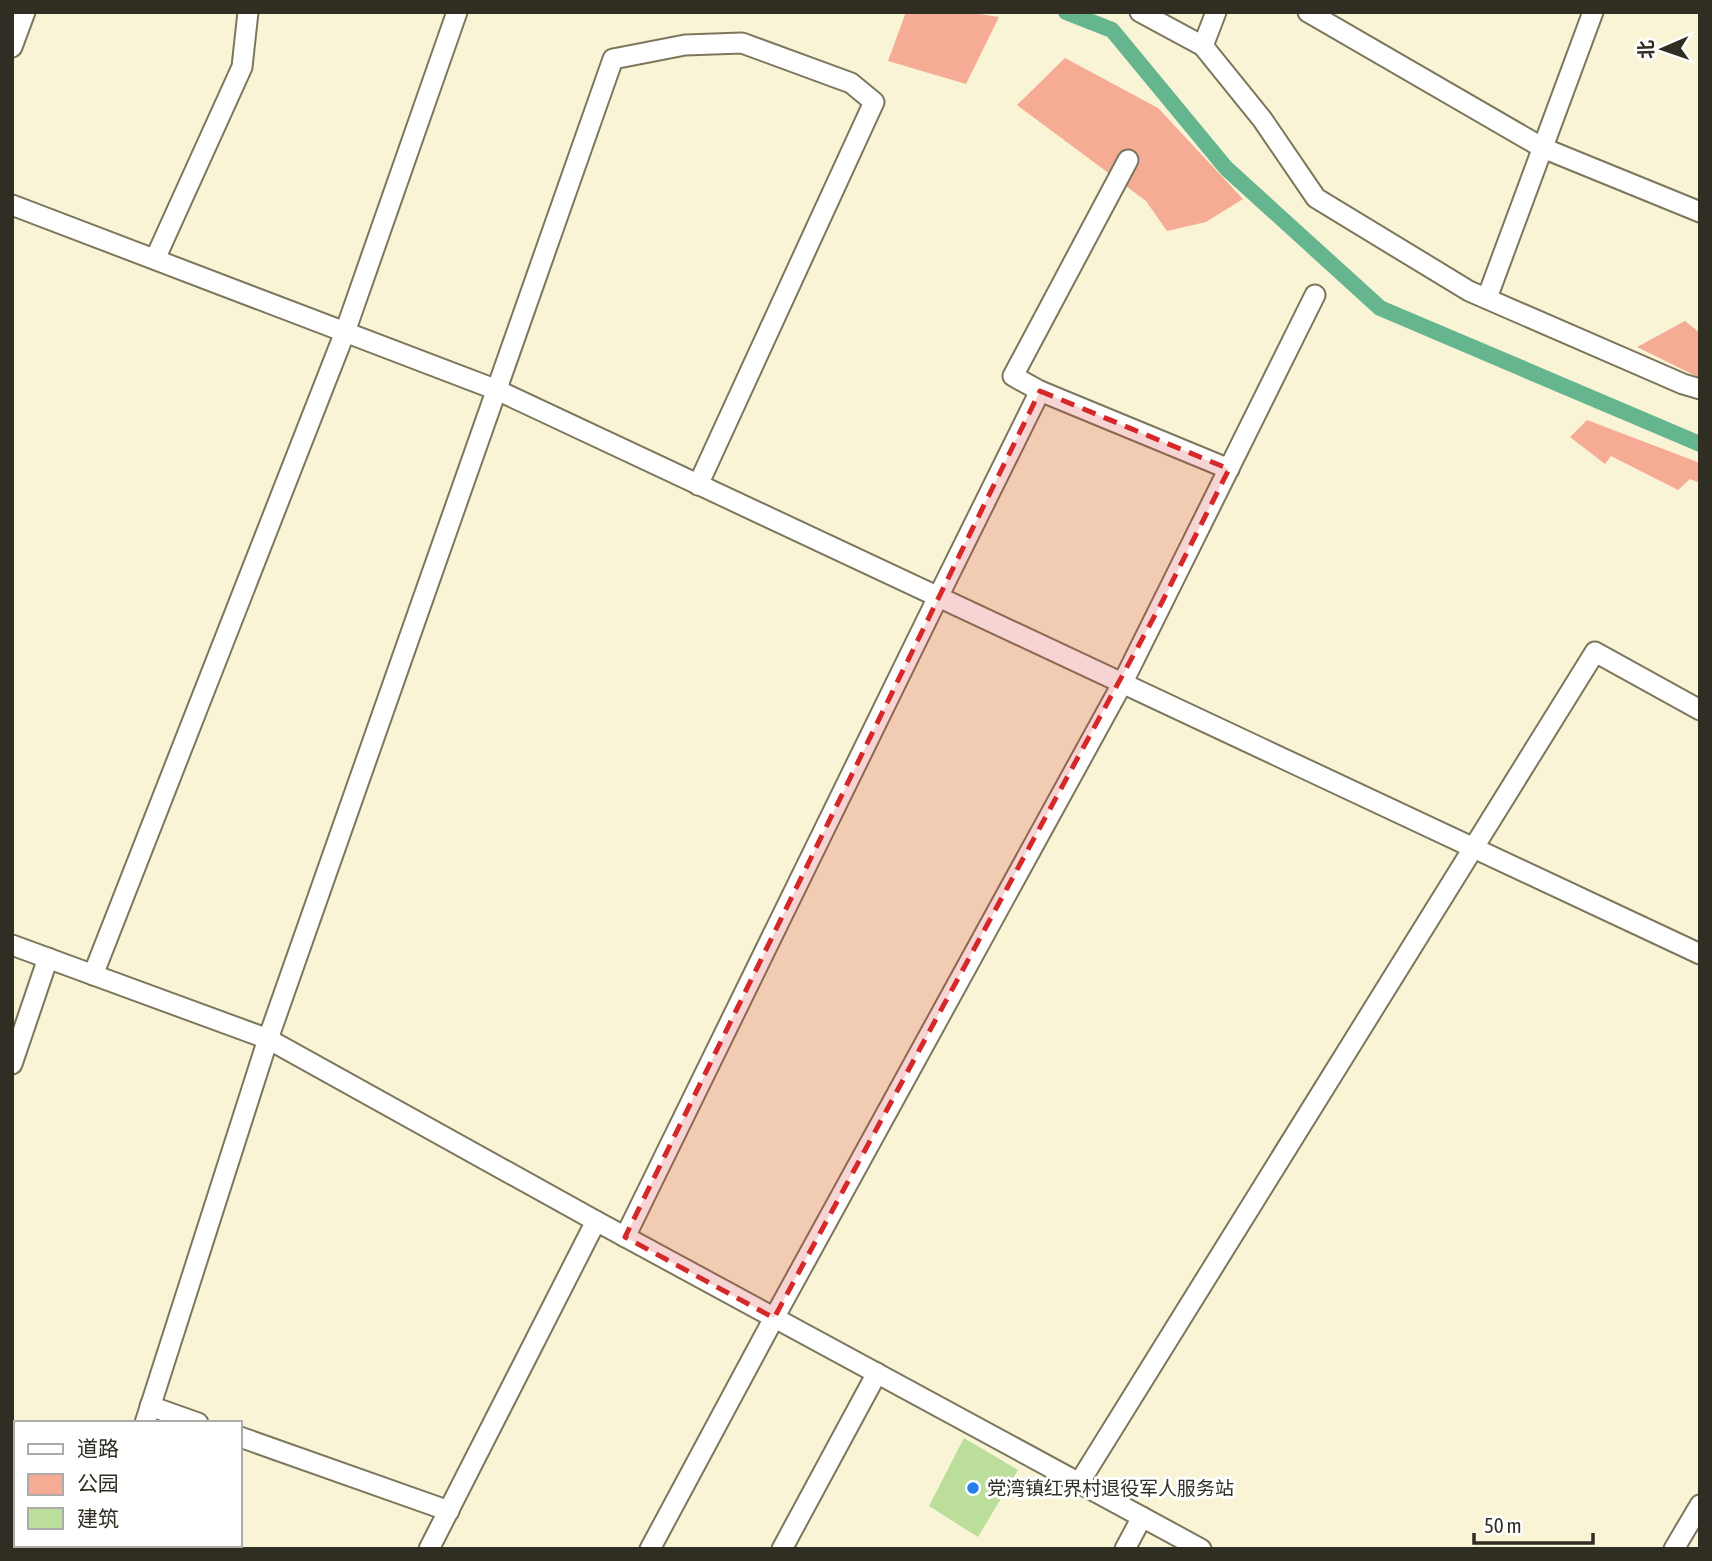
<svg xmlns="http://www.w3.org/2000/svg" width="1712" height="1561" font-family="'Asap Condensed','Noto Sans SC',sans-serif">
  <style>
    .green { fill: #f6ab95 }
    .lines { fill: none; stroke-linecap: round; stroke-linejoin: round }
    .canal { stroke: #65b58f; stroke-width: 16 }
    .building { fill: #bbde9a }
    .minor-casing { stroke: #7c775c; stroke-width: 23 }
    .minor { stroke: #fff; stroke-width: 19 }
    .marked { fill: #d62828; fill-opacity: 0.2; stroke: #d62828; stroke-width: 5; stroke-dasharray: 14 9; stroke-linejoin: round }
    .poi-dot { fill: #267ee8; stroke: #fff; stroke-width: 2.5 }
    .labels { text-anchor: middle; stroke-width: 6; stroke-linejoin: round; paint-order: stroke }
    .poi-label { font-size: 19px; fill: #302e23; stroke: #fff; text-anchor: start }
  </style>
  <rect width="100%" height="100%" fill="#f9f4d6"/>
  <!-- green -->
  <g class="green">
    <path d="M906 12H966L999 17 966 84 888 61Z"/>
    <path d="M1065 58 1158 108 1243 199 1206 222 1167 231 1146 201 1017 105Z"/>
    <path d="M1685 321 1700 333V378L1637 347Z"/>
    <path d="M1587 420 1700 463V483L1690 479 1678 490 1611 456 1605 464 1570 437Z"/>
  </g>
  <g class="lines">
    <!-- canal -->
    <path class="canal" d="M1066 12 1112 30 1226 168 1380 308 1700 444"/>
  </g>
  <!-- building -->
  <path class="building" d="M964 1438 1018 1470 978 1537 929 1506Z"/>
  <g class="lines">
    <defs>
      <g id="minor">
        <path d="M1140 12 1203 46 1262 119 1316 198 1469 291 1683 384 1700 389"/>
        <path d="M1308 12 1543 148 1700 212"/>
        <path d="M1203 46 1216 12"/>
        <path d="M12 47 25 12"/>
        <path d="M1128 160 1013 376 1040 391 1229 469"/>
        <path d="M12 205 497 390 1700 954"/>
        <path d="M155 259 242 67 248 12"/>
        <path d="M1487 298 1593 12"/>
        <path d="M12 945 268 1039 596 1221 1201 1549"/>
        <path d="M93 975 345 332 457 12"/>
        <path d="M12 1064 48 958"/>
        <path d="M625 1237 938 597 1040 391"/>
        <path d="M150 1406 198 1423"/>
        <path d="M145 1423 268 1039 613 59 685 45 742 43 851 83 874 102 698 485"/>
        <path d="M240 1437 449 1511"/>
        <path d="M1079 1483 1595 652 1700 710"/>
        <path d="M104 1549 105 1545"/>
        <path d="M429 1549 596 1221"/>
        <path d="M650 1549 774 1318 1122 684 1315 295"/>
        <path d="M782 1549 877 1373"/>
        <path d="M1125 1549 1142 1517"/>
        <path d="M1674 1549 1700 1505"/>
      </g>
    </defs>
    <!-- minor casing -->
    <use href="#minor" class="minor-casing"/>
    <!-- minor -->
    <use href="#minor" class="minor"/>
  </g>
  <!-- marked area -->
  <path class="marked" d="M1040 391 1229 469 1160 606 774 1318 625 1237Z"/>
  <!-- markers -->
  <circle class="poi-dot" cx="973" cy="1488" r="7"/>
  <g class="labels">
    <!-- poi labels -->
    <g class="poi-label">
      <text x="987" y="1495">党湾镇红界村退役军人服务站</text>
    </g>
  </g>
  <!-- border -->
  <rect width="1712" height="1561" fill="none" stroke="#302e23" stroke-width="28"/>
  <!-- legend -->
  <rect x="14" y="1421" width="228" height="126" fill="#ffffff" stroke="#acaba7" stroke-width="2"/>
  <rect x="28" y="1444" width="35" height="10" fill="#ffffff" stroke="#acaba7" stroke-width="2"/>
  <text x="77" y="1456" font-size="21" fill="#302e23">道路</text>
  <rect x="28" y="1474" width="35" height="21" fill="#f6ab95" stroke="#acaba7" stroke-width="2"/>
  <text x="77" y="1491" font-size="21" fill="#302e23">公园</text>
  <rect x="28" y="1508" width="35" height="21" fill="#bbde9a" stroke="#acaba7" stroke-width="2"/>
  <text x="77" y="1526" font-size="21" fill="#302e23">建筑</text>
  <!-- north arrow -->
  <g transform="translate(1663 49) rotate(268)" stroke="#ffffff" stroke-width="5" paint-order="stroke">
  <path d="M0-5L12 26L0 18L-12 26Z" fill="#302e23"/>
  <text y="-10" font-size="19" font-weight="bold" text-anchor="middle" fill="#302e23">北</text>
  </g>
  <!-- scale -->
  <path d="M1474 1533v10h119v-10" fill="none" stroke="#302e23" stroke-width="3.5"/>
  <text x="1484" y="1533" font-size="21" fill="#302e23" stroke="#ffffff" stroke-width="5" paint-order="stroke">50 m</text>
</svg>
